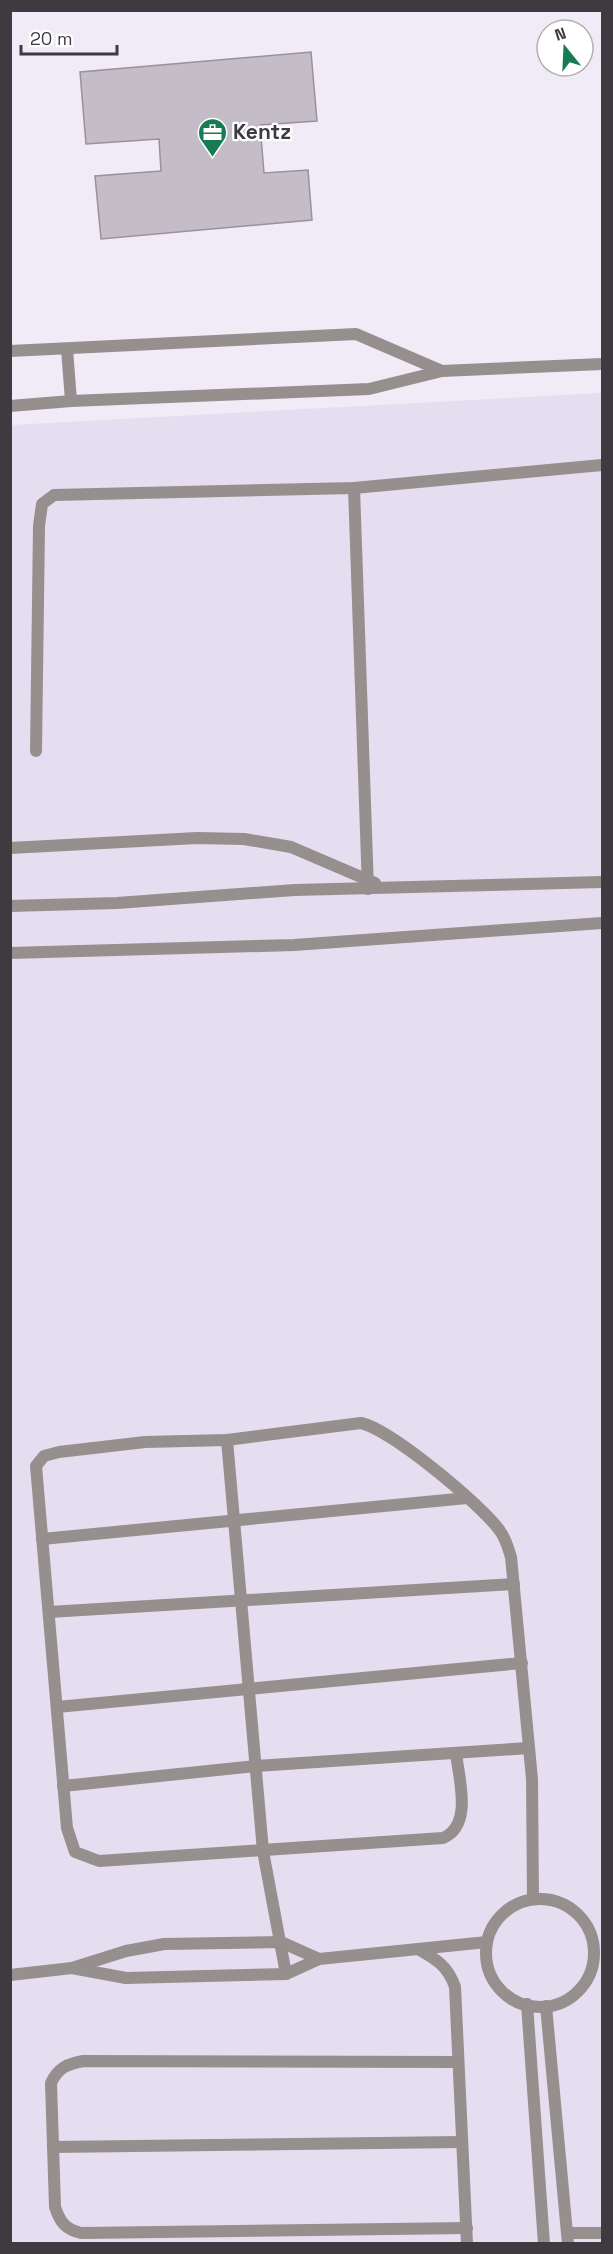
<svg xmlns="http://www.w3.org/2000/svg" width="613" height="2254" font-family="'Space Grotesk',sans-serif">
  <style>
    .built { fill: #e5ddf0 }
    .building { fill: #c4bcc7; stroke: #99919b; stroke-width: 1.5 }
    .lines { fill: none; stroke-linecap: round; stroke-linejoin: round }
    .lane { stroke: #958f8d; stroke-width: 12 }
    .labels { text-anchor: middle; stroke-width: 4.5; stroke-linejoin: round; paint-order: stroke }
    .poi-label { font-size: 21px; font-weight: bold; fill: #3d3b40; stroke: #fff; text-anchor: start }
  </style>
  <rect width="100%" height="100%" fill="#f0ebf7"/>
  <!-- built -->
  <path class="built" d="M602 393V2243L11 2244V425Z"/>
  <!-- building -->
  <path class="building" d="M311 52 317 121 260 125 264 173 308 170 312 220 101 239 95 176 161 171 159 139 86 144 80 72Z"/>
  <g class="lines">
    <!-- lane -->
    <g class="lane">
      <path d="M67 349 71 401"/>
      <path d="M10 351 356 334 442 371"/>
      <path d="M10 406 71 401 369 389 442 371 602 364"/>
      <path d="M354 488 368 889"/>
      <path d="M36 751 39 526 42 504 54 495 354 488 602 465"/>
      <path d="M10 848 197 838 244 839 291 847 375 883"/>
      <path d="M10 906 117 903 295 890 602 882"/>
      <path d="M10 953 294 945 602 923"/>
      <path d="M227 1440 263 1851 286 1974"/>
      <path d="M42 1539 467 1498"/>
      <path d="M49 1612 514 1584"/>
      <path d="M57 1707 522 1663"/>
      <path d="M456 1753C459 1780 473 1825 443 1838L99 1861 75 1852 67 1828 36 1466 44 1456 59 1452 145 1442 227 1440 361 1423C390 1429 482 1505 500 1531 506 1539 508 1548 511 1557L532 1779 533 1899"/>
      <path d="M63 1786 256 1766 529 1748"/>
      <circle cx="540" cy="1953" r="54"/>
      <path d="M418 1949C436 1959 448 1966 455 1987L467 2244"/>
      <path d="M72 1968 126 1978 286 1974 319 1959 487 1942"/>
      <path d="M10 1975 72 1968 126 1951 164 1944 281 1942 319 1959"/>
      <path d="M527 2004 544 2244"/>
      <path d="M546 2006 568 2244"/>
      <path d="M458 2062 83 2061C67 2064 58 2068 51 2083L55 2207C60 2222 65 2229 81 2233L467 2228"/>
      <path d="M53 2147 461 2142"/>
      <path d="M567 2233H602"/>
    </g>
  </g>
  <!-- icons -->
  <defs>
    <symbol id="office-pin" viewBox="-11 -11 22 30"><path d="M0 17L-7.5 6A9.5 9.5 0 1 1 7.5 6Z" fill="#177b54" stroke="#fff"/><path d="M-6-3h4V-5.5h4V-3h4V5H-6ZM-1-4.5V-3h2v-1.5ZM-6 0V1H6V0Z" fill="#fff"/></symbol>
  </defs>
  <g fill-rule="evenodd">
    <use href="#office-pin" x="196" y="116" width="33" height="45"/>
  </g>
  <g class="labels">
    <!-- poi labels -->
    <g class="poi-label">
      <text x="233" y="139">Kentz</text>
    </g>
  </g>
  <!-- border -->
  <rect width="613" height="2254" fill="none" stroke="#3d3b40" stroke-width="24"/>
  <!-- north arrow -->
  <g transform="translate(565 48) rotate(342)"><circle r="28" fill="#ffffff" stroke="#b1b1b3" stroke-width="1.5"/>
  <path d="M0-4.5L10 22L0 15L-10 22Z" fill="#177b54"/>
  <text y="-9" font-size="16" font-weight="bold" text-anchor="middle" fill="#3d3b40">N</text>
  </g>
  <!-- scale -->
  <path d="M21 45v9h96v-9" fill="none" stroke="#3d3b40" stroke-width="3"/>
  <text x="30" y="45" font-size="18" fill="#3d3b40" stroke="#ffffff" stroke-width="4.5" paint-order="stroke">20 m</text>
</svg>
